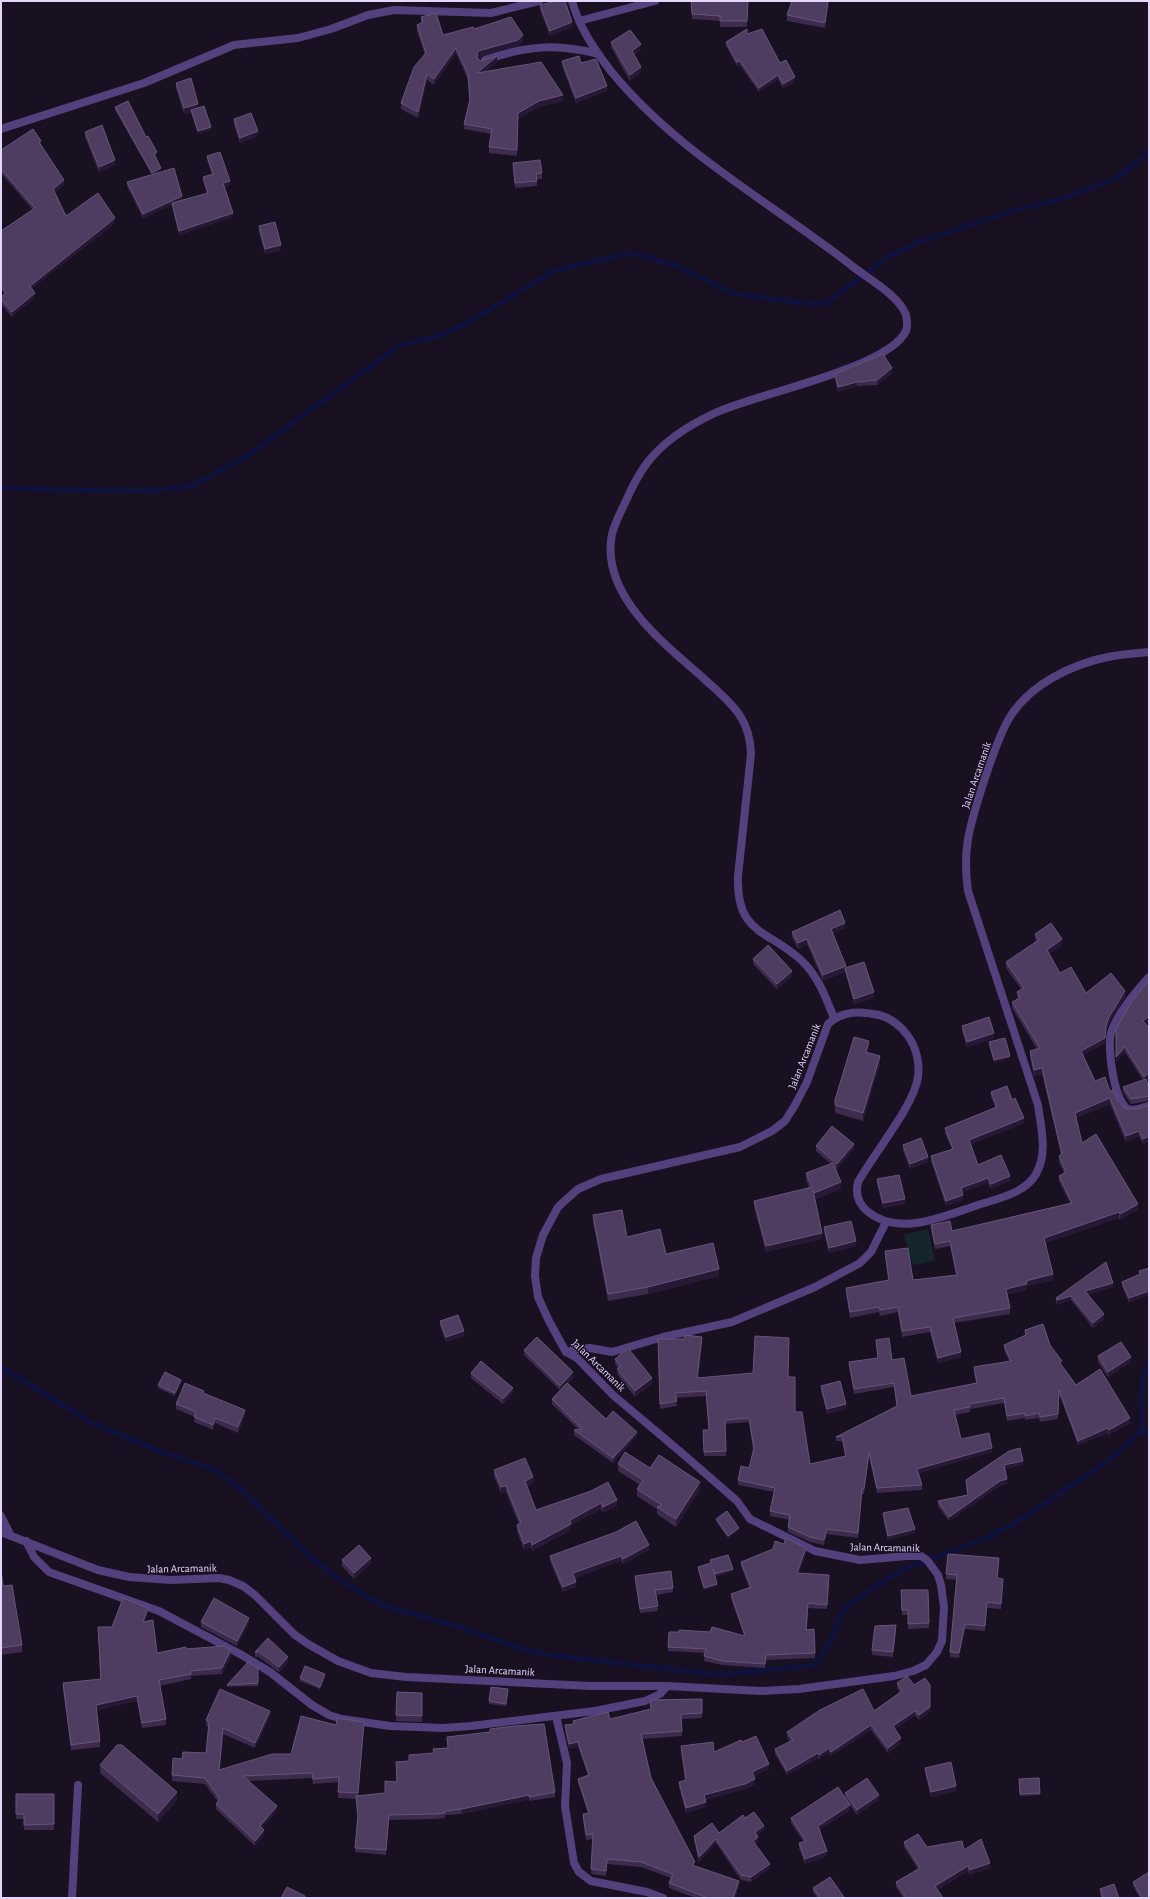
<svg xmlns="http://www.w3.org/2000/svg" width="1150" height="1899" font-family="'Alegreya Sans',sans-serif">
  <style>
    .green { fill: #14262c }
    .lines { fill: none; stroke-linecap: round; stroke-linejoin: round }
    .stream { stroke: #0f123d; stroke-width: 5 }
    .minor { stroke: #54407c; stroke-width: 8 }
    .tertiary { stroke: #54407c; stroke-width: 8 }
    .wall { fill: #3d2b4e }
    .shaded-wall { fill: #271835 }
    .building { fill: #4f3d61; stroke: #665579 }
    .labels { text-anchor: middle; stroke-width: 3; stroke-linejoin: round; paint-order: stroke }
    .street-label { font-size: 11px; fill: #e5d6fb; stroke: #191022 }
  </style>
  <rect width="100%" height="100%" fill="#191022"/>
  <!-- green -->
  <path class="green" d="M928 1229 935 1261 913 1265 904 1235Z"/>
  <g class="lines">
    <!-- stream -->
    <g class="stream">
      <path d="M1 487 24 489 151 491 192 486 249 455 400 345 435 337 464 325 552 272 569 267 632 253 677 266 732 293 811 304 827 303 889 256 919 242 1012 211 1058 200 1117 178 1149 152"/>
      <path d="M1 1367 90 1422 156 1450 216 1470 243 1491 307 1554 333 1575 371 1599 385 1606 460 1627 502 1642 533 1652 558 1656 720 1675 815 1665 829 1644 844 1609 876 1586 909 1567 987 1538 1017 1522 1096 1469 1113 1457 1141 1431 1142 1381 1149 1360"/>
      <path d="M1141 1431 1149 1435"/>
    </g>
    <!-- minor -->
    <g class="minor">
      <path d="M572 1C579 27 594 49 610 70 677 153 774 204 856 269 871 280 900 297 906 315 907 320 908 326 906 331 888 369 754 394 715 413 689 425 664 441 647 463 638 475 631 489 625 503 620 513 615 523 612 534 600 594 662 642 701 676 728 701 750 715 751 754L738 876C736 937 770 929 803 962 819 978 826 998 834 1018"/>
      <path d="M579 21 655 1"/>
      <path d="M485 60C526 46 556 43 598 54"/>
      <path d="M1 129 144 83 234 45 298 38 331 29 368 15 394 10 491 13 539 1"/>
      <path d="M1149 977C1135 993 1118 1012 1111 1033 1107 1048 1114 1102 1128 1109 1134 1112 1143 1107 1149 1106"/>
      <path d="M566 1352 578 1349 590 1348 612 1352 663 1337 732 1322 815 1287 860 1263 871 1252 886 1222"/>
      <path d="M1 1516 11 1536"/>
      <path d="M26 1541 34 1557 49 1572 159 1611 240 1654 270 1672 312 1705 329 1715 342 1719 390 1726 443 1728 471 1726 595 1711 645 1701 660 1694 667 1686"/>
      <path d="M556 1716 567 1763 565 1806 574 1863 579 1872 591 1881 647 1892 663 1898"/>
      <path d="M72 1898 78 1785"/>
    </g>
    <!-- tertiary -->
    <path class="tertiary" d="M1 1532 98 1570 129 1577 171 1580 219 1578 229 1580 243 1586 255 1595 295 1635 308 1644 338 1661 371 1673 406 1677 590 1686H667L760 1691 799 1689 894 1676 913 1671 926 1665 937 1652 942 1641 944 1607 941 1585 938 1575 927 1560 921 1556H907L860 1560 815 1551 750 1519 737 1501 683 1454 613 1395 577 1358 566 1352 549 1321 538 1297 535 1276 536 1258 543 1235 558 1207 578 1189 601 1179 740 1147 772 1131 785 1121 795 1105 807 1082 828 1024C843 1010 861 1011 879 1015 891 1018 902 1027 908 1036 916 1047 920 1063 918 1077 914 1106 874 1153 858 1182 855 1194 858 1203 867 1211 898 1237 942 1217 975 1206 995 1199 1025 1194 1036 1174 1048 1153 1041 1128 1038 1105L968 891C962 847 970 826 983 784 990 763 997 741 1007 722 1027 685 1073 663 1113 656 1124 654 1137 653 1149 652"/>
  </g>
  <!-- wall -->
  <g class="wall">
    <path d="M691 1H748L747 27H720V21L692 19Z"/>
    <path d="M792 1H829L825 28 787 21V15Z"/>
    <path d="M540 5 572 27 550 36 540 10Z"/>
    <path d="M421 17 443 35 474 29 523 41 518 46 478 57V58L480 61 497 62 486 71 563 101 539 107 518 119 517 156 489 153V147L491 134 464 129V124L469 101 468 80 456 53 434 85 427 80 418 118 401 109V103L425 55 417 31V25L421 23Z"/>
    <path d="M747 34 780 63 795 82 783 88 778 79 759 92 740 65 737 66 726 46V42Z"/>
    <path d="M611 42 641 49 634 55 641 72 630 81 611 47Z"/>
    <path d="M562 61 607 91 576 103 562 66Z"/>
    <path d="M176 83 198 108 211 130 198 134 191 112 184 114 176 88Z"/>
    <path d="M115 107 146 137 157 155 155 156 161 170 154 174 182 200 207 194 203 181V177L212 174 207 160V156L230 185 225 187 233 217 179 235 172 207V205L143 218 127 186V182L152 175 115 110Z"/>
    <path d="M234 119 258 136 240 143 234 125Z"/>
    <path d="M85 132 115 165 99 172 85 137Z"/>
    <path d="M41 145 64 185 55 192 66 216 115 223 32 288 35 297 12 317 1 304V297L4 294 1 289V231L33 210 1 173V150Z"/>
    <path d="M513 163 542 173V179H537V186L515 188 513 168Z"/>
    <path d="M259 226 281 250 265 254 259 232Z"/>
    <path d="M892 373 877 385 857 386 838 392 835 379V374Z"/>
    <path d="M845 928 833 933 846 968 874 998 854 1004 845 972 823 981 807 944 798 949 792 937V932Z"/>
    <path d="M1035 934 1062 945 1049 954 1060 973 1086 993 1125 997 1109 1023 1106 1032 1105 1043 1083 1055 1095 1081 1110 1091 1118 1101 1126 1109H1137L1149 1105 1143 1144 1139 1136 1126 1142 1110 1104 1076 1118 1082 1143 1138 1209 1120 1220 1119 1218 1045 1243 1053 1280 1027 1286V1290L1007 1294 1010 1308V1314L954 1323 961 1357 938 1363 930 1332 902 1337 898 1312 880 1316 879 1312 850 1318 846 1293V1288L888 1280 885 1257V1251L913 1280 956 1275 950 1246 935 1249 931 1230V1225L952 1231 1070 1203 1059 1181V1176L1064 1173 1059 1162V1156L1061 1155 1042 1074 1034 1076 1030 1056V1051L1037 1049 1012 1008V1002L1017 999V992L1021 989 1006 968V962L1036 941 1035 940Z"/>
    <path d="M753 959 792 976 777 989 753 964Z"/>
    <path d="M1146 1024 1149 1028V1078L1146 1080 1149 1089V1101L1131 1104 1123 1092V1087L1143 1080 1125 1052 1116 1062V1029Z"/>
    <path d="M962 1026 994 1038 967 1047 962 1031Z"/>
    <path d="M989 1042 1010 1058 994 1063 989 1045Z"/>
    <path d="M869 1049 868 1052 880 1064 863 1121 835 1113V1100Z"/>
    <path d="M991 1092 1012 1100 1024 1123 971 1144 978 1165 1010 1181 991 1189 988 1183 962 1192 963 1200 946 1206 931 1161V1156L952 1149 945 1133V1128L995 1107 991 1097Z"/>
    <path d="M903 1145 928 1162 910 1169 903 1150Z"/>
    <path d="M816 1146 854 1149 837 1169 834 1166 841 1189 815 1199 822 1239 766 1252 754 1207V1201L809 1188 806 1180V1173L831 1164 816 1151Z"/>
    <path d="M877 1179 905 1204 883 1208 877 1184Z"/>
    <path d="M593 1215 627 1237 666 1254 719 1276 648 1294 608 1301 593 1222Z"/>
    <path d="M824 1227 856 1246 829 1253 824 1232Z"/>
    <path d="M1149 1268 1129 1303 1122 1286V1282L1139 1275V1271Z"/>
    <path d="M1113 1287 1088 1295 1104 1319 1093 1328 1071 1300 1057 1305 1056 1302V1298Z"/>
    <path d="M440 1321 464 1336 446 1342 440 1326Z"/>
    <path d="M1025 1330 1050 1345 1062 1366 1076 1385 1130 1423 1109 1435 1108 1433 1078 1445 1059 1394 1058 1419 1040 1422 1039 1418 1025 1420V1418L1007 1421 1004 1403 970 1409V1412L955 1415 961 1439 992 1452 918 1473 922 1485V1490L877 1493 869 1457 864 1494H862L858 1538 827 1534 824 1545 810 1542 788 1532V1527L790 1520 770 1516V1511L774 1492 738 1485V1480L749 1468 753 1450 749 1422 725 1424 726 1456H704L703 1430H709L706 1396 676 1398 677 1406 660 1409 658 1339 702 1342 698 1378 788 1377 795 1412 810 1464 845 1456 842 1441H836V1437L897 1406 894 1387 854 1394 849 1367V1362L878 1358 876 1345V1340L892 1360 911 1396 976 1383 974 1372V1367L1009 1361 1004 1350V1345L1025 1335Z"/>
    <path d="M524 1350 573 1378 568 1383 606 1419 637 1436 613 1463 574 1435V1430L578 1429 552 1404V1399L560 1390 524 1355Z"/>
    <path d="M1098 1356 1131 1362 1108 1377 1098 1362Z"/>
    <path d="M615 1359 652 1384 635 1397 617 1374 618 1368 615 1364Z"/>
    <path d="M471 1373 513 1393 503 1404 471 1378Z"/>
    <path d="M181 1382 175 1396 158 1388V1385Z"/>
    <path d="M821 1386 846 1409 827 1414 821 1391Z"/>
    <path d="M204 1393 245 1415 238 1433 215 1423 213 1430 194 1422 195 1417 176 1409V1404Z"/>
    <path d="M1009 1451 1023 1465 1005 1469 1007 1484 1000 1486 949 1521 938 1506V1501L967 1495 966 1480Z"/>
    <path d="M618 1464 650 1468 700 1489 676 1527 657 1514V1509L637 1496V1489L640 1485 618 1471Z"/>
    <path d="M494 1470 533 1483 527 1486 536 1510 591 1491 617 1506 603 1513 601 1509 571 1525V1530L532 1551 531 1547 524 1550 517 1531V1525L519 1524 506 1492 501 1493 494 1476Z"/>
    <path d="M883 1513 915 1533 888 1540 883 1518Z"/>
    <path d="M716 1519 739 1530 728 1538 716 1521Z"/>
    <path d="M649 1550 623 1564 621 1561 575 1578 576 1587 563 1592 550 1561V1556Z"/>
    <path d="M806 1553 799 1573 829 1580 827 1609 808 1608 807 1630 815 1653V1658L766 1660 765 1668 722 1665 704 1661 705 1653 668 1651V1647L744 1635 731 1599V1594L749 1588 741 1566V1562Z"/>
    <path d="M342 1560 371 1563 354 1579 342 1566Z"/>
    <path d="M710 1560 733 1571 715 1577 717 1586 704 1590 698 1570V1567L710 1563Z"/>
    <path d="M999 1564 997 1578 1003 1584 1001 1609 987 1608 985 1631 965 1629 959 1658 950 1657 956 1580 946 1579V1574Z"/>
    <path d="M1 1569 3 1586 22 1645V1652L1 1655Z"/>
    <path d="M635 1576 673 1588V1592L656 1595 658 1611 640 1613 635 1580Z"/>
    <path d="M901 1590H928L929 1628 908 1629V1615H902Z"/>
    <path d="M148 1613 145 1621 157 1653 186 1649 231 1656 222 1674 191 1676V1679L160 1686 166 1719V1725L142 1728 137 1701 96 1710 100 1741V1747L71 1750 63 1689V1683L100 1679 98 1627H112Z"/>
    <path d="M201 1622 249 1623 237 1646 201 1627Z"/>
    <path d="M896 1631 893 1657 872 1655V1650Z"/>
    <path d="M268 1638 288 1662 279 1672 257 1656V1658L255 1657V1652Z"/>
    <path d="M258 1668V1686L227 1687V1685Z"/>
    <path d="M325 1677 320 1689 300 1681V1678Z"/>
    <path d="M897 1683 930 1712 919 1720 915 1715 895 1729 901 1743 888 1753 871 1730 831 1756 829 1752 819 1759 818 1758 787 1775 775 1754V1749L790 1741 787 1737V1732L874 1711 900 1693 897 1688Z"/>
    <path d="M397 1692 422 1693V1722L396 1721Z"/>
    <path d="M508 1692 506 1706 489 1704V1701Z"/>
    <path d="M702 1699V1718L681 1719 682 1736 642 1739 651 1778 695 1866 739 1886 735 1898H695L669 1888V1883L671 1878 641 1867 607 1864 606 1876 591 1874 593 1839 586 1840 583 1819V1814L588 1813 578 1783V1779L588 1775 578 1747 569 1749 565 1730V1725L573 1724V1721L610 1719 651 1710 650 1700Z"/>
    <path d="M270 1716 255 1748 223 1734 220 1769 291 1754 336 1725 364 1728 358 1796 385 1793 397 1782 396 1762 409 1761V1755L433 1753 448 1748 447 1737 490 1732V1729L555 1792V1797L529 1801V1799L462 1814 445 1815V1818L435 1819 389 1820 386 1855 355 1852 357 1818 356 1799 338 1798 339 1782 313 1784 312 1778 249 1781 277 1811 262 1828 264 1835 255 1846 216 1809V1804L218 1802 205 1784 172 1781V1775L182 1759 206 1753 209 1727 206 1726V1720Z"/>
    <path d="M742 1742 769 1769 754 1776 755 1784 745 1789 705 1800 706 1807 686 1813 679 1787V1782L685 1780 681 1751V1746L714 1752Z"/>
    <path d="M100 1765 177 1800 158 1822 100 1773Z"/>
    <path d="M925 1768 956 1791 931 1797 925 1773Z"/>
    <path d="M1039 1778 1040 1795 1020 1796 1019 1779Z"/>
    <path d="M845 1793 879 1800 857 1815 850 1805V1810L819 1830 827 1856 805 1864 799 1848V1843L804 1842 791 1823V1818L845 1798Z"/>
    <path d="M16 1794H54V1830H24V1819H16Z"/>
    <path d="M745 1818 764 1830 757 1835 758 1841 755 1844 770 1868 751 1882 741 1880 716 1843 699 1862 694 1840V1836L719 1833Z"/>
    <path d="M904 1842 927 1847 964 1850 990 1868 970 1875 968 1871 937 1890 943 1898H903L896 1887V1882L918 1869 904 1847Z"/>
    <path d="M1133 1882 1149 1898H1140L1133 1886Z"/>
    <path d="M813 1888 844 1898H817L813 1892Z"/>
    <path d="M1100 1889 1119 1898H1101L1100 1894Z"/>
  </g>
  <!-- shaded-wall -->
  <g class="shaded-wall">
    <path d="M828 1H829L825 28V23Z"/>
    <path d="M572 22V27L550 36V31Z"/>
    <path d="M523 35V41L518 46 478 57 477 62V57L478 51Z"/>
    <path d="M641 44V49L632 56V51Z"/>
    <path d="M456 48V53L434 85V79Z"/>
    <path d="M497 56V62L477 78V73Z"/>
    <path d="M740 61V65L737 66V62Z"/>
    <path d="M641 67V72L630 81V75Z"/>
    <path d="M427 74V80L418 118V112Z"/>
    <path d="M778 75V79L759 92V88Z"/>
    <path d="M795 77V82L783 88V84Z"/>
    <path d="M607 86V91L576 103V98Z"/>
    <path d="M563 95V101L539 107 518 119 517 156 518 113 539 101Z"/>
    <path d="M198 104V109L184 114V108Z"/>
    <path d="M211 127V130L198 134V131Z"/>
    <path d="M258 131V136L240 143V138Z"/>
    <path d="M41 141V145L39 147V142Z"/>
    <path d="M157 152V155L154 156V154Z"/>
    <path d="M115 160V165L99 172V167Z"/>
    <path d="M161 168V170L152 175V173Z"/>
    <path d="M64 180V185L53 193V189Z"/>
    <path d="M230 181V185L223 187V183Z"/>
    <path d="M182 196V200L172 203V205L143 218V214Z"/>
    <path d="M233 213V217L179 235V231Z"/>
    <path d="M115 218V223L30 290V286Z"/>
    <path d="M281 245V250L265 254V249Z"/>
    <path d="M35 293V297L12 317V312Z"/>
    <path d="M892 368V373L877 385V380Z"/>
    <path d="M857 382V386L838 392V387Z"/>
    <path d="M845 923V928L831 934V929Z"/>
    <path d="M807 939V944L798 949V943Z"/>
    <path d="M1062 939V945L1047 956V950Z"/>
    <path d="M846 966V972L845 968V972L823 981V975Z"/>
    <path d="M792 971V976L777 989V984Z"/>
    <path d="M1125 991V997L1109 1023 1106 1032 1105 1043 1081 1056V1051L1106 1026 1109 1017Z"/>
    <path d="M874 992V998L854 1004V999Z"/>
    <path d="M1149 1016V1021L1143 1026V1021Z"/>
    <path d="M994 1033V1038L967 1047V1042Z"/>
    <path d="M869 1041V1049L866 1060V1052Z"/>
    <path d="M1125 1047V1052L1116 1062V1057Z"/>
    <path d="M880 1056V1064L863 1121V1113Z"/>
    <path d="M1010 1056V1058L994 1063V1060Z"/>
    <path d="M1042 1068V1074L1034 1076V1070Z"/>
    <path d="M1149 1073V1078L1144 1082V1077Z"/>
    <path d="M1110 1098V1104L1075 1118V1113Z"/>
    <path d="M1024 1118V1123L969 1145V1140Z"/>
    <path d="M1139 1131V1136L1126 1142V1136Z"/>
    <path d="M1149 1136V1142L1143 1144V1139Z"/>
    <path d="M854 1144V1149L837 1169V1164Z"/>
    <path d="M928 1157V1162L910 1169V1164Z"/>
    <path d="M1010 1176V1181L991 1189V1184Z"/>
    <path d="M988 1178V1183L961 1193V1188Z"/>
    <path d="M841 1182V1189L814 1199V1193Z"/>
    <path d="M963 1195V1200L946 1206V1201Z"/>
    <path d="M905 1199V1204L883 1208V1203Z"/>
    <path d="M1138 1204V1209L1120 1220V1214Z"/>
    <path d="M1119 1212V1218L1044 1244V1238Z"/>
    <path d="M822 1233V1239L766 1252V1246Z"/>
    <path d="M856 1241V1246L829 1253V1248Z"/>
    <path d="M719 1269V1276L648 1294V1287Z"/>
    <path d="M1053 1274V1280L1027 1286V1290L1006 1295V1289L1026 1281Z"/>
    <path d="M1113 1283V1287L1085 1296V1291Z"/>
    <path d="M1149 1291V1295L1129 1303V1298Z"/>
    <path d="M1071 1296V1300L1057 1305V1300Z"/>
    <path d="M1104 1314V1319L1093 1328V1323Z"/>
    <path d="M464 1331V1336L446 1342V1337Z"/>
    <path d="M702 1337V1342L697 1382V1378Z"/>
    <path d="M961 1352V1357L938 1363V1358Z"/>
    <path d="M1131 1357V1362L1108 1377V1372Z"/>
    <path d="M573 1372V1378L560 1391V1386Z"/>
    <path d="M652 1378V1384L635 1397V1391Z"/>
    <path d="M181 1380V1382L175 1396V1393Z"/>
    <path d="M513 1388V1393L503 1404V1399Z"/>
    <path d="M846 1404V1409L827 1414V1409Z"/>
    <path d="M245 1410V1415L238 1433V1427Z"/>
    <path d="M215 1418V1423L213 1430V1425Z"/>
    <path d="M1130 1418V1423L1109 1435V1430Z"/>
    <path d="M1108 1428V1433L1078 1445V1441Z"/>
    <path d="M637 1432V1436L613 1463V1458Z"/>
    <path d="M992 1448V1452L917 1474V1469Z"/>
    <path d="M869 1452V1457L864 1494V1489Z"/>
    <path d="M1023 1461V1465L1004 1470V1465Z"/>
    <path d="M533 1477V1483L525 1487V1481Z"/>
    <path d="M1007 1479V1484L1000 1486 949 1521V1517L1000 1481Z"/>
    <path d="M700 1482V1489L676 1527V1519Z"/>
    <path d="M506 1486V1492L501 1493V1487Z"/>
    <path d="M617 1500V1506L603 1513V1507Z"/>
    <path d="M601 1503V1509L571 1525V1530L532 1551V1545L570 1520Z"/>
    <path d="M739 1528V1530L728 1538V1536Z"/>
    <path d="M827 1529V1534L824 1545V1540Z"/>
    <path d="M915 1529V1533L888 1540V1536Z"/>
    <path d="M531 1541V1547L524 1550V1544Z"/>
    <path d="M649 1545V1550L623 1564V1559Z"/>
    <path d="M806 1548V1553L797 1578V1573Z"/>
    <path d="M621 1556V1561L573 1579V1573Z"/>
    <path d="M371 1558V1563L354 1579V1573Z"/>
    <path d="M733 1569V1571L715 1577V1574Z"/>
    <path d="M576 1582V1587L563 1592V1587Z"/>
    <path d="M717 1584V1586L704 1590V1588Z"/>
    <path d="M148 1608V1613L143 1627V1622Z"/>
    <path d="M249 1618V1623L237 1646V1641Z"/>
    <path d="M965 1624V1629L959 1658V1653Z"/>
    <path d="M896 1625V1631L893 1657V1652Z"/>
    <path d="M231 1650V1656L222 1674V1668Z"/>
    <path d="M288 1657V1662L279 1672V1667Z"/>
    <path d="M325 1674V1677L320 1689V1687Z"/>
    <path d="M137 1696V1701L96 1711V1705Z"/>
    <path d="M930 1707V1712L919 1720V1715Z"/>
    <path d="M270 1711V1716L255 1748V1743Z"/>
    <path d="M915 1711V1715L893 1731V1726Z"/>
    <path d="M364 1722V1728L358 1799V1793Z"/>
    <path d="M871 1725V1730L831 1756V1752Z"/>
    <path d="M223 1728V1734L219 1775V1770Z"/>
    <path d="M901 1738V1743L888 1753V1748Z"/>
    <path d="M578 1742V1747L569 1749V1744Z"/>
    <path d="M829 1748V1752L819 1759V1755Z"/>
    <path d="M818 1753V1758L787 1775V1771Z"/>
    <path d="M769 1764V1769L752 1777V1772Z"/>
    <path d="M755 1779V1784L745 1789 704 1800V1795Z"/>
    <path d="M956 1786V1791L931 1797V1792Z"/>
    <path d="M177 1792V1800L158 1822V1814Z"/>
    <path d="M529 1795V1799L462 1814V1809Z"/>
    <path d="M879 1795V1800L857 1815V1810Z"/>
    <path d="M706 1802V1807L686 1813V1808Z"/>
    <path d="M850 1805V1810L818 1831V1826Z"/>
    <path d="M277 1806V1811L260 1831V1826Z"/>
    <path d="M764 1826V1830L755 1837V1832Z"/>
    <path d="M264 1830V1835L255 1846V1841Z"/>
    <path d="M758 1837V1841L753 1845V1841Z"/>
    <path d="M716 1839V1843L699 1862V1857Z"/>
    <path d="M827 1851V1856L805 1864V1859Z"/>
    <path d="M990 1863V1868L970 1875V1870Z"/>
    <path d="M770 1864V1868L751 1882V1877Z"/>
    <path d="M968 1866V1871L935 1891V1886Z"/>
    <path d="M739 1881V1886L735 1898H733Z"/>
  </g>
  <!-- building -->
  <g class="building">
    <path d="M556 1H565L572 22 550 31 540 5Z"/>
    <path d="M691 1H748L747 21H720V16L692 14Z"/>
    <path d="M792 1H828L825 23 787 15Z"/>
    <path d="M436 13 443 35 473 27 474 29 511 17 523 35 518 40 478 51 477 57 480 61 497 56 477 73 541 62 563 95 539 101 518 113 517 150 489 147 492 129 464 124 470 100 468 74 456 48 434 79 427 74 418 112 401 103 414 67 426 53 417 25 423 22 421 17Z"/>
    <path d="M747 29V34L762 29 780 63 786 60 795 77 783 84 778 75 759 88 740 61 737 62 726 42Z"/>
    <path d="M630 30 641 44 632 51 641 67 630 75 611 42Z"/>
    <path d="M579 56 581 63 596 59 607 86 576 98 562 61Z"/>
    <path d="M191 78 198 104 184 108 176 83Z"/>
    <path d="M128 101 146 137 148 136 157 152 154 154 161 168 152 173 115 107Z"/>
    <path d="M204 106 211 127 198 131 191 110Z"/>
    <path d="M251 113 258 131 240 138 234 119Z"/>
    <path d="M102 125 115 160 99 167 85 132Z"/>
    <path d="M33 129 41 141 39 142 64 180 53 189 66 216 98 193 115 218 30 286 35 293 12 312 1 299V297L6 293 1 285V231L35 208 1 169V150Z"/>
    <path d="M220 152 230 181 223 183 233 213 179 231 172 203 208 193 203 177 213 174 207 156Z"/>
    <path d="M540 160 542 173 536 174 537 181 515 183 513 163Z"/>
    <path d="M174 168 182 196 143 214 127 182Z"/>
    <path d="M275 222 281 245 265 249 259 226Z"/>
    <path d="M883 354 892 368 877 380 857 382 838 387 835 374Z"/>
    <path d="M840 910 845 923 831 929 846 966 823 975 807 939 798 943 792 932Z"/>
    <path d="M1051 923 1062 939 1047 950 1060 973 1071 967 1086 993 1111 973 1125 991 1109 1017 1106 1026 1105 1038 1081 1051 1095 1081 1105 1077 1110 1091 1113 1090 1118 1101 1126 1109H1137L1149 1105V1136L1143 1139 1139 1131 1126 1136 1110 1098 1075 1113 1082 1143 1096 1134 1138 1204 1120 1214 1119 1212 1044 1238 1053 1274 1026 1281 1027 1284 1006 1289 1010 1308 953 1318 961 1352 938 1358 930 1327 902 1331 898 1307 880 1310 879 1307 850 1312 846 1288 889 1280 885 1251 908 1248 913 1280 957 1275 950 1241 935 1244 931 1225 950 1221 952 1231 1072 1203 1059 1176 1066 1172 1059 1156 1062 1154 1042 1068 1034 1070 1030 1051 1040 1048 1012 1002 1020 998 1017 992 1024 988 1006 962 1039 940 1035 934Z"/>
    <path d="M768 945 792 971 777 984 753 959Z"/>
    <path d="M864 962 874 992 854 999 845 968Z"/>
    <path d="M1149 980V1016L1143 1021 1149 1028V1073L1144 1077 1125 1047 1116 1057V1029L1132 1001Z"/>
    <path d="M989 1017 994 1033 967 1042 962 1026Z"/>
    <path d="M854 1037 869 1041 866 1052 880 1056 863 1113 835 1105V1100Z"/>
    <path d="M1005 1038 1010 1056 994 1060 989 1042Z"/>
    <path d="M1146 1079 1149 1089V1096L1131 1099 1123 1087Z"/>
    <path d="M1007 1086 1012 1100 1015 1098 1024 1118 969 1140 978 1165 1001 1155 1010 1176 991 1184 988 1178 961 1188 963 1195 946 1201 931 1156 953 1149 945 1128 997 1107 991 1092Z"/>
    <path d="M832 1126 854 1144 837 1164 816 1146Z"/>
    <path d="M921 1138 928 1157 910 1164 903 1145Z"/>
    <path d="M833 1163 841 1182 814 1193 813 1190 822 1233 766 1246 754 1201 812 1187 806 1173Z"/>
    <path d="M899 1175 905 1199 883 1203 877 1179Z"/>
    <path d="M622 1210 627 1237 660 1229 666 1254 713 1243 719 1269 648 1287 608 1294 593 1215Z"/>
    <path d="M851 1221 856 1241 829 1248 824 1227Z"/>
    <path d="M1106 1262 1113 1283 1085 1291 1104 1314 1093 1323 1071 1296 1057 1300 1056 1298Z"/>
    <path d="M1149 1268V1291L1129 1298 1122 1282 1140 1274 1139 1271Z"/>
    <path d="M458 1315 464 1331 446 1337 440 1321Z"/>
    <path d="M1043 1324 1050 1345 1062 1361 1060 1363 1076 1385 1100 1369 1130 1418 1109 1430 1108 1428 1078 1441 1059 1390 1058 1414 1040 1417 1039 1413 1025 1416V1413L1007 1416 1004 1398 969 1404 970 1407 954 1410 961 1439 989 1433 992 1448 917 1469 922 1485 877 1488 869 1452 864 1489H862L858 1533 827 1529 824 1540 810 1537 788 1527 790 1515 770 1511 775 1488 738 1480 741 1466 749 1468 754 1448 749 1418 725 1420 726 1451 704 1452 703 1430H709L706 1391 675 1393 677 1401 660 1404 658 1339H684L685 1335 702 1337 697 1378 753 1373 755 1336 789 1338 788 1377H795V1412H802L810 1464 846 1456 842 1436 836 1437 897 1406 894 1383 854 1389 849 1362 878 1358 876 1340 889 1338 892 1360 904 1358 911 1396 977 1383 974 1367 1011 1361 1004 1345 1026 1335 1025 1330Z"/>
    <path d="M537 1337 573 1372 560 1386 524 1350Z"/>
    <path d="M1121 1342 1131 1357 1108 1372 1098 1356Z"/>
    <path d="M628 1348 652 1378 635 1391 617 1369 620 1366 615 1359Z"/>
    <path d="M481 1361 513 1388 503 1399 471 1373Z"/>
    <path d="M165 1372 181 1380 175 1393 158 1385Z"/>
    <path d="M840 1381 846 1404 827 1409 821 1386Z"/>
    <path d="M185 1383 204 1391 203 1393 245 1410 238 1427 215 1418 213 1425 194 1417 196 1412 176 1404Z"/>
    <path d="M567 1383 606 1419 613 1411 637 1432 613 1458 574 1430 582 1429 552 1399Z"/>
    <path d="M1020 1448 1023 1461 1004 1465 1007 1479 1000 1481 949 1517 938 1501 968 1495 966 1480 1009 1451Z"/>
    <path d="M625 1452 650 1468 659 1455 700 1482 676 1519 657 1507 662 1505 637 1489 643 1480 618 1464Z"/>
    <path d="M525 1458 533 1477 525 1481 536 1510 591 1491 608 1482 617 1500 603 1507 601 1503 570 1520 571 1524 532 1545 531 1541 524 1544 517 1525 521 1523 506 1486 501 1487 494 1470Z"/>
    <path d="M908 1508 915 1529 888 1536 883 1513Z"/>
    <path d="M727 1511 739 1528 728 1536 716 1519Z"/>
    <path d="M636 1521 649 1545 623 1559 621 1556 573 1573 576 1582 563 1587 550 1556 616 1532Z"/>
    <path d="M786 1538 806 1548 797 1573 829 1575 827 1605 808 1603 806 1630 814 1629 815 1653 766 1655 765 1664 722 1661 704 1656 706 1649 668 1647 669 1632H679V1630L710 1632 712 1627 745 1636 731 1594 751 1587 741 1562 773 1549 775 1541 784 1544Z"/>
    <path d="M359 1545 371 1558 354 1573 342 1560Z"/>
    <path d="M948 1554 999 1558 997 1578 1003 1579 1001 1604 987 1602 985 1626 965 1624 959 1653 950 1652 957 1575 946 1574Z"/>
    <path d="M728 1555 733 1569 715 1574 713 1569 717 1584 704 1588 698 1567 711 1563 710 1560Z"/>
    <path d="M1 1569 3 1586 12 1585 22 1645 1 1648Z"/>
    <path d="M671 1571 673 1588 655 1590 658 1606 640 1609 635 1576Z"/>
    <path d="M901 1590H928L929 1623 908 1624V1610H902Z"/>
    <path d="M123 1598 148 1608 143 1622 153 1620 157 1653 186 1647V1649L224 1646 231 1650 222 1668 191 1671V1674L159 1680 166 1719 142 1723 137 1696 96 1705 100 1741 71 1745 63 1683 101 1679 98 1627H112Z"/>
    <path d="M214 1598 249 1618 237 1641 201 1622Z"/>
    <path d="M896 1625 893 1652 872 1650 875 1626Z"/>
    <path d="M268 1638 288 1657 279 1667 257 1650V1653L255 1652Z"/>
    <path d="M248 1662 258 1668V1683L227 1685Z"/>
    <path d="M305 1666 325 1674 320 1687 300 1678Z"/>
    <path d="M907 1676 914 1685 925 1678 930 1685V1707L919 1715 915 1711 893 1726 901 1738 888 1748 871 1725 831 1752 829 1748 819 1755 818 1753 787 1771 775 1749 793 1740 787 1732 820 1710 863 1689 874 1711 902 1691 897 1683Z"/>
    <path d="M491 1687 508 1689 506 1704 489 1701Z"/>
    <path d="M220 1689 270 1711 255 1743 223 1728 219 1770 272 1754H291L301 1716 336 1725 337 1718 364 1722 358 1793 338 1792 339 1777 313 1779 312 1773 243 1776 277 1806 260 1826 264 1830 255 1841 216 1804 220 1799 205 1778 172 1775 173 1758 182 1759 183 1752 206 1753 209 1722 206 1720Z"/>
    <path d="M397 1692 422 1693V1716L396 1715Z"/>
    <path d="M702 1699V1713L681 1714 682 1731 641 1734 651 1778 695 1862 692 1865 739 1881 733 1898H708L669 1883 673 1874 641 1862 607 1859 606 1871 591 1869 593 1834 586 1835 583 1814 589 1813 578 1779 589 1775 578 1742 569 1744 565 1725 574 1724 573 1721 608 1712 610 1719 651 1709 650 1700Z"/>
    <path d="M544 1724 555 1792 529 1797V1795L462 1809 445 1811V1813L435 1814 389 1815 386 1850 355 1848 358 1816 356 1796 385 1793V1781L397 1782 396 1762 409 1761V1755L434 1753 433 1749 448 1748 447 1737 490 1732V1729L514 1726Z"/>
    <path d="M756 1736 769 1764 752 1772 755 1779 745 1784 704 1795 706 1802 686 1808 679 1782 686 1780 681 1746 713 1742 714 1752 741 1740 742 1742Z"/>
    <path d="M117 1745H122L177 1792 158 1814 100 1765Z"/>
    <path d="M951 1762 956 1786 931 1792 925 1768Z"/>
    <path d="M867 1778 879 1795 857 1810 845 1793Z"/>
    <path d="M1039 1778 1040 1793 1020 1794 1019 1779Z"/>
    <path d="M838 1787 850 1805 818 1826 827 1851 805 1859 799 1843 806 1841 791 1818Z"/>
    <path d="M16 1794H54V1824L24 1825V1814H16Z"/>
    <path d="M754 1812 764 1826 755 1832 758 1837 753 1841 770 1864 751 1877 741 1875 716 1839 699 1857 694 1836 712 1823 719 1833 743 1815 745 1818Z"/>
    <path d="M918 1834 927 1847 962 1841 964 1850 981 1839 990 1863 970 1870 968 1866 935 1886 943 1898H906L896 1882 920 1868 904 1842Z"/>
    <path d="M1149 1872V1898H1142L1133 1882Z"/>
    <path d="M830 1877 844 1897 842 1898H820L813 1888Z"/>
    <path d="M1114 1884 1119 1898H1103L1100 1889Z"/>
    <path d="M287 1887 305 1896 304 1898H281Z"/>
  </g>
  <g class="labels">
    <!-- street labels -->
    <g class="street-label">
      <text transform="translate(976 775) rotate(-71)" y="4">Jalan Arcamanik</text>
      <text transform="translate(804 1056) rotate(-68)" y="4">Jalan Arcamanik</text>
      <text transform="translate(599 1365) rotate(44)" y="4">Jalan Arcamanik</text>
      <text transform="translate(885 1547) rotate(1)" y="4">Jalan Arcamanik</text>
      <text transform="translate(182 1568) rotate(-1)" y="4">Jalan Arcamanik</text>
      <text transform="translate(500 1670) rotate(3)" y="4">Jalan Arcamanik</text>
    </g>
  </g>
  <!-- border -->
  <rect width="1150" height="1899" fill="none" stroke="#e5d6fb" stroke-width="4"/>
</svg>
